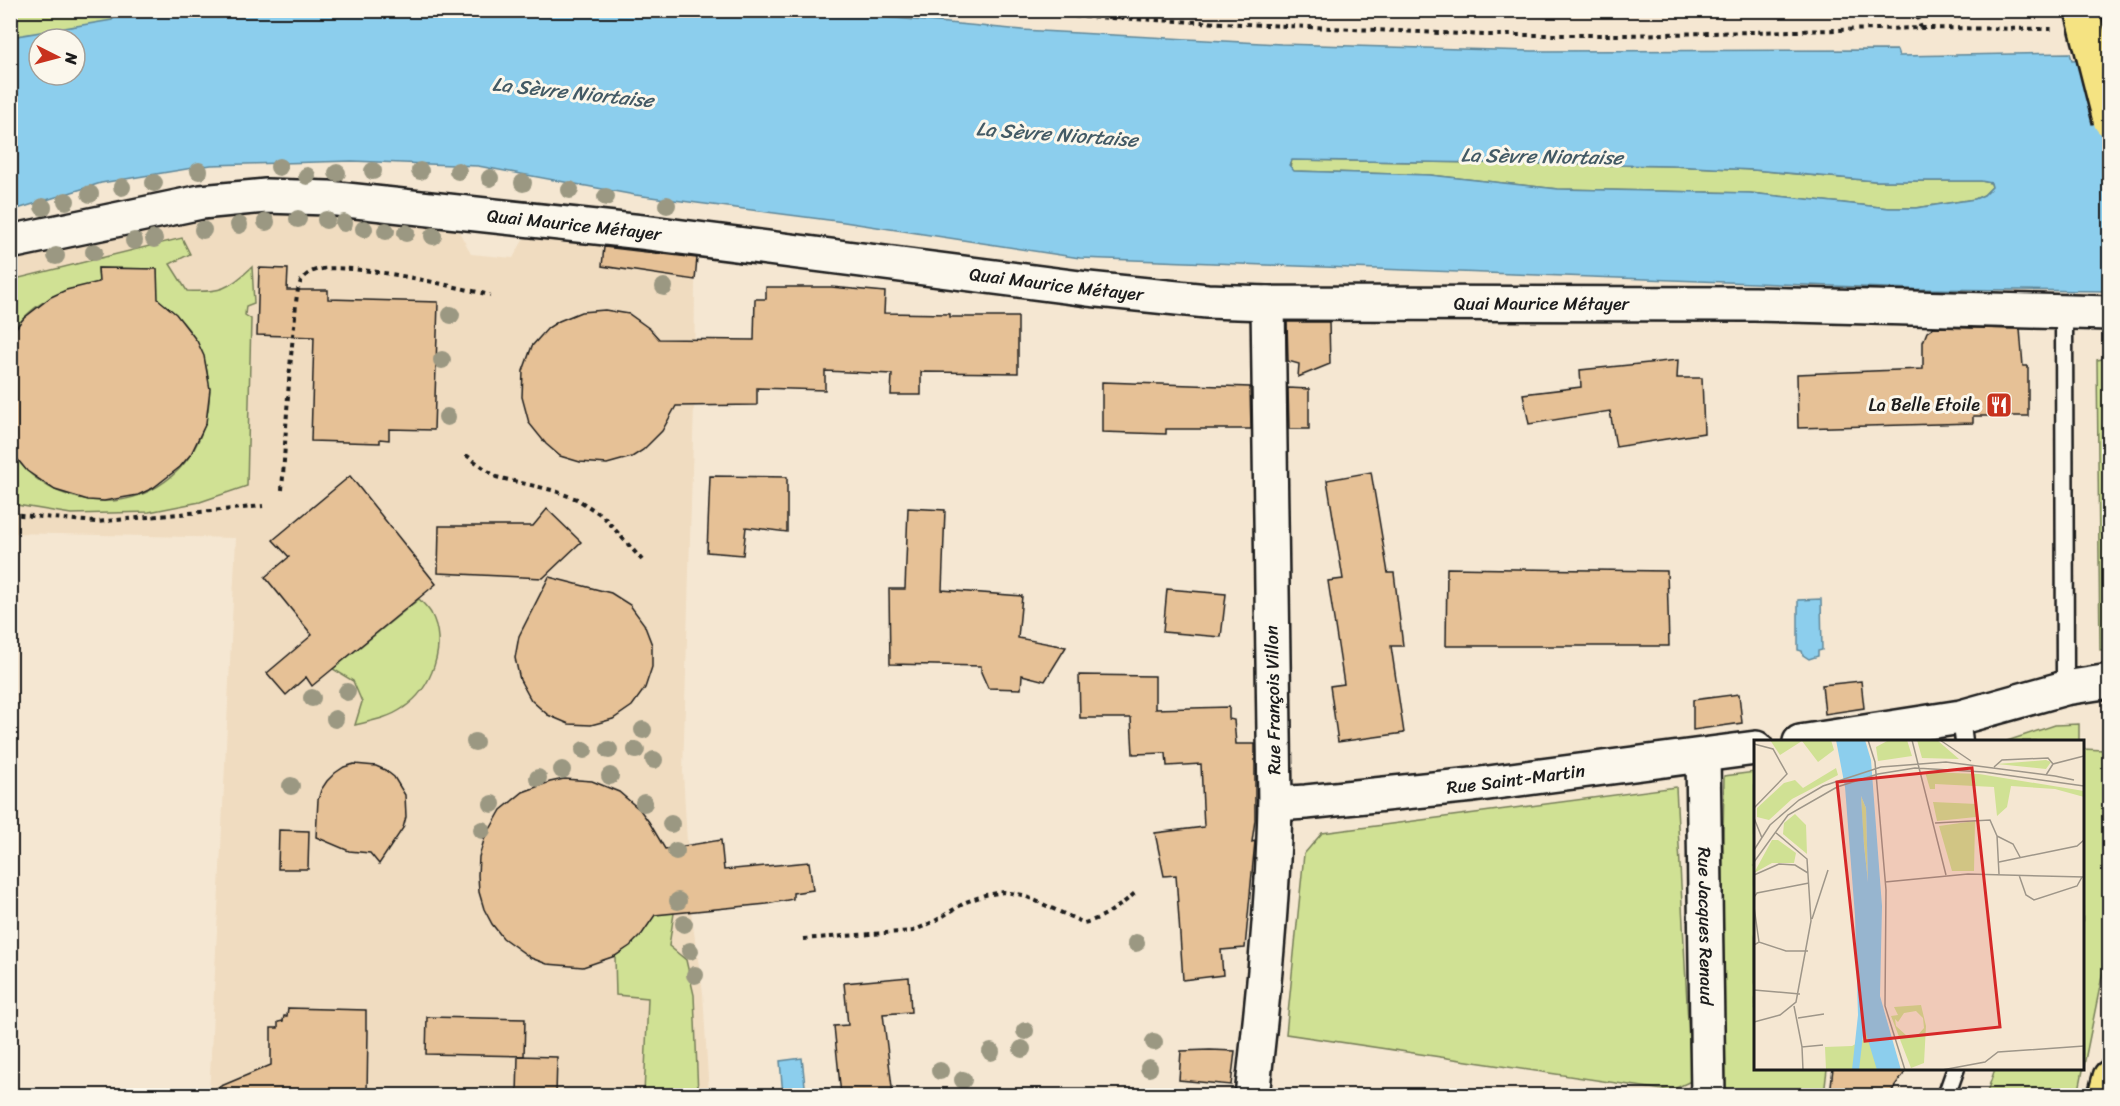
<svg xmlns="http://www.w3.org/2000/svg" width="2120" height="1106" font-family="Sriracha,sans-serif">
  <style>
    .built { fill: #f0dcc0 }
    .green { fill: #d0e194; stroke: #767e58; stroke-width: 1.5 }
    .water { fill: #8cceed; stroke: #5f8799; stroke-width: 1.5; fill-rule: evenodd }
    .building { fill: #e6c196; stroke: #1c1c1c; stroke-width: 1.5 }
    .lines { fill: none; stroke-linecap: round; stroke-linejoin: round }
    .lane-casing { stroke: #1c1c1c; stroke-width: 21 }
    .street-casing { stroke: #1c1c1c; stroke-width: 38 }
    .primary-casing { stroke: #1c1c1c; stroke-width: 38 }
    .path { stroke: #1c1c1c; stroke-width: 4; stroke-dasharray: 4.5 4.5; stroke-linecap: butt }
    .lane { stroke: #fbf7ec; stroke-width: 16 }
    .street { stroke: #fbf7ec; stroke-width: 33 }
    .primary { stroke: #f5e382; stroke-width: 33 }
    .primary-bridge-casing { stroke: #1c1c1c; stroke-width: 38; stroke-linecap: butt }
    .primary-bridge { stroke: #f5e382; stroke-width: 33 }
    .tree { fill: #9b9882 }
    .labels { text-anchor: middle; stroke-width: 6; stroke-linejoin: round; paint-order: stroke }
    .street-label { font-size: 18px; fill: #1c1c1c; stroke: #fbf7ec }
    .poi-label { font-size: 18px; fill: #1c1c1c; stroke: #fbf7ec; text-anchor: end }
    .water-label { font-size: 20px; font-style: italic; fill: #435a65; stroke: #fbf7ec }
    .inset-road { fill: none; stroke: #9e9689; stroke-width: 1.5 }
    .view { fill: #d62828; fill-opacity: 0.15; stroke: #d62828; stroke-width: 3 }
    .inset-edge { fill: none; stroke: #1c1c1c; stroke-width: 3 }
  </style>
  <rect width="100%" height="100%" fill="#f5e7d2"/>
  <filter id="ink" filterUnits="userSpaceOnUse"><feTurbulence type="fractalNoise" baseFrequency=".0167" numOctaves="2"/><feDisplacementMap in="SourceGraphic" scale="12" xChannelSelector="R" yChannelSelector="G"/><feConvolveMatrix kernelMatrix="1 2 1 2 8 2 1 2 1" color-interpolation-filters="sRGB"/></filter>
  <g filter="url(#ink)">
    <!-- built -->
    <path class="built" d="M286 209 455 224 471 254 513 258 527 233 697 252 695 280 694 405 683 772 691 912 703 993 709 1095H209L236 538 11 533 10 260 218 213Z"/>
    <!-- green -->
    <g class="green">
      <path d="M10 11H137L75 39H39L11 69Z"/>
      <path d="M1292 160 1672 166 1753 170 1875 181H1981L1991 183 1992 187 1984 195 1975 199 1916 208H1889L1750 193 1558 189 1430 175 1293 171 1290 167Z"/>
      <path d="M182 238 190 254 170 264 187 291C220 293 229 289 252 267L254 303 246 306 245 315 251 319 247 486 200 502 149 512 71 514 11 504 10 450C27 475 50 492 79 498 199 525 265 360 148 295L157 283V269L98 268 99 284C64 288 30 303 11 335V280Z"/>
      <path d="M2109 358 2110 649 2100 650 2097 360Z"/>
      <path d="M419 599C423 603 428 608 431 613 448 645 432 689 403 708 389 718 371 721 355 725L362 702 353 681 333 669Z"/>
      <path d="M2105 720H2110L2109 942 2078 1095H1986L1995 1069 2082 1068 2083 749 2104 750Z"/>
      <path d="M2079 724V741H2007L2055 725Z"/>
      <path d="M1755 772 1756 1068 1827 1069 1824 1095 1719 1096 1724 776Z"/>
      <path d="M1676 787 1691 1081 1670 1091 1286 1034 1304 854 1322 833Z"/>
      <path d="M660 904 674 913 669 946 686 960 694 995 698 1095H644L648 998 616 995 615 956C637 942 649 926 660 904Z"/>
    </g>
    <!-- water -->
    <g class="water">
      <path d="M810 10 1022 30 1281 44 1532 51 1897 50 1899 56 2070 53 2072 60 2109 58V291L1914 289 1080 258 844 222 635 195 478 166 352 161 211 165 101 183 11 211V37L112 20 118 11ZM39 39H75V75H39ZM1292 160 1672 166 1753 170 1875 181H1981L1991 183 1992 187 1984 195 1975 199 1916 208H1889L1750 193 1558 189 1430 175 1294 171 1289 165Z"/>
      <path d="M1821 599 1822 650 1818 651V656L1809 659 1803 655 1802 651 1798 650V600Z"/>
      <path d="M802 1058 806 1095H783L780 1061Z"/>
    </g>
    <!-- building -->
    <g class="building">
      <path d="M604 247 697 258 695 280 602 266Z"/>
      <path d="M98 268 157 269 158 299 176 314 197 341 204 356 210 389 206 423 191 454 180 467 153 488 138 495 104 501 88 500 55 490 27 471 10 450V335L24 318 51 297 66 290 99 282Z"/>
      <path d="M259 268 288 269 287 290H328V299L438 302 434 430 389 429V440L380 439V443L311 441 314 337 257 335Z"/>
      <path d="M766 287H831L885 292 884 313 950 314V317H1018V373L921 372V395H891L892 374 825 371V390L757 388V405L676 406 662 431 643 450 632 457 607 464 580 462 560 456 546 444 529 423 522 397 523 371 532 346 548 328 559 321 581 312 605 310 629 314 650 329 659 339 754 340 755 299H766Z"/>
      <path d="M1287 322H1329L1330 364 1298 377 1299 364 1288 361Z"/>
      <path d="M1934 327 2020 329 2023 366H2028V416H1973V423L1798 428 1797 374 1923 369V342L1927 332Z"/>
      <path d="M1678 360 1677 378H1702L1704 433 1616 447 1610 411 1529 424 1523 394 1581 387 1580 370Z"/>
      <path d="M1102 382 1250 387 1251 429H1166V434L1102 432Z"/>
      <path d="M1288 388 1309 389V429H1289Z"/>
      <path d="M1371 472 1388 573H1394L1403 646H1391L1404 733 1338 742 1330 686 1344 684 1328 581 1343 579 1327 480Z"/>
      <path d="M350 476 436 584 312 686 306 677 286 695 267 673 312 635 265 577 289 557 273 540Z"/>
      <path d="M710 476 787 477V532L746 527 743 555 707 552Z"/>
      <path d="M908 508 945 510 942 590 1022 596 1018 638 1066 647 1045 681 1022 675 1021 689 988 688 981 672V666L890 664 889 589H905Z"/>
      <path d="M547 509 581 542 543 578 438 573 439 526H533Z"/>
      <path d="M1447 568 1667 571 1669 646H1446Z"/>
      <path d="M549 577 611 593 630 605 644 624 652 645V667L645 688 632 706 613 719 591 725 569 724 548 715 531 700 520 680 515 658 519 636Z"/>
      <path d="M1167 589 1226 594 1221 637 1163 632Z"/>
      <path d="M1079 675 1155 676V709L1229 707V719L1234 720 1236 744H1255V820L1252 842 1255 841 1245 948 1221 950 1223 975 1183 980 1176 875 1164 876 1155 833 1204 827 1201 764 1167 766 1166 753 1133 754 1131 718H1080Z"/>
      <path d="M1861 681 1864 708 1825 714 1822 685Z"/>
      <path d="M1739 694 1742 723 1693 730V700Z"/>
      <path d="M354 764 376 766 385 770 394 777 405 795 406 817 403 828 379 864 370 853 349 851 316 837 318 800 321 790 327 781 335 773 344 767Z"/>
      <path d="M564 779 592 781 619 792 640 810 649 822 665 849 721 840 724 870 809 862 813 890 793 893V899L767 904 655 915 642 934 630 946 615 956 583 967 547 964 531 958 503 938 492 924 484 909 479 892 478 875 479 857 484 840 501 810 523 792 550 782Z"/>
      <path d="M279 830 309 831 308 869H278Z"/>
      <path d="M909 977 911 1012 883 1014 893 1095H841L834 1026 848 1025 844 983Z"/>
      <path d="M288 1008 366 1010V1030H368L367 1095H200L271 1065V1028H278V1022L283 1021 284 1016H287Z"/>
      <path d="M427 1017 525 1019 524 1056 426 1054Z"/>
      <path d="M1210 1050 1235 1051 1231 1085 1179 1080 1181 1051Z"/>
      <path d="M518 1056 557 1057 556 1095H517Z"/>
      <path d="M1833 1068H1908L1889 1095H1830Z"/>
    </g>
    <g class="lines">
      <defs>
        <g id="lane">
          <path d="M2064 312 2065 688"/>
          <path d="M1961 717 1964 742"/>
          <path d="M1946 1096 1956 1068"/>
        </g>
        <g id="street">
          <path id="s1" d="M10 242 201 202 266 196 328 198 642 232 1088 289 1207 301 1268 303 1754 304 2110 313"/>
          <path d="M1800 742 1961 717 2065 688 2110 681"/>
          <path id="s2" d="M1703 756 1708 1096"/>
          <path id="s3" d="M1275 804 1306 802 1473 785 1756 748"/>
          <path d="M1252 1096C1263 998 1273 902 1275 804L1268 303"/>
        </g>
        <path id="primary" d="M2105 1096 2110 1077"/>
      </defs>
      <!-- lane casing -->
      <use href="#lane" class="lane-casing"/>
      <!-- street casing -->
      <use href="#street" class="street-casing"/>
      <!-- primary casing -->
      <use href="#primary" class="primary-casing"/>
      <!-- path -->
      <g class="path">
        <path d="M994 10 1046 15 1485 35H1625L1921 28 1915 10"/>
        <path d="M1921 28 2052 29"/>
        <path d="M466 455 496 477 552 490 577 499 603 516 642 560"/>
        <path d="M282 490C286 435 288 380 294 326 296 312 295 294 301 281 303 278 307 274 311 272 338 258 456 287 490 295"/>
        <path d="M10 514 96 522 263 506"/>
        <path d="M803 939 913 931 935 921 966 902 985 895 1004 892 1023 895 1084 923C1104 918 1122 905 1137 891"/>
      </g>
      <!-- lane -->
      <use href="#lane" class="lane"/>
      <!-- street -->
      <use href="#street" class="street"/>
      <!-- primary -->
      <use href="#primary" class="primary"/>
      <defs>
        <path id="primary-bridge" d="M2082 10 2110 120"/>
      </defs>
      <!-- primary-bridge casing -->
      <use href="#primary-bridge" class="primary-bridge-casing"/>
      <!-- primary-bridge -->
      <use href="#primary-bridge" class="primary-bridge"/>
    </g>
    <!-- trees -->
    <g class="tree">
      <circle cx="279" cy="167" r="9"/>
      <circle cx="199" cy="171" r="9"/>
      <circle cx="373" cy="171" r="9"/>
      <circle cx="420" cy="171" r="9"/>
      <circle cx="458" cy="171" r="9"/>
      <circle cx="337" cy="173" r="9"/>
      <circle cx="307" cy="176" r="9"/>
      <circle cx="490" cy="178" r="9"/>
      <circle cx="154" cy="183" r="9"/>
      <circle cx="523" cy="183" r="9"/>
      <circle cx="122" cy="187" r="9"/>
      <circle cx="570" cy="190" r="9"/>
      <circle cx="90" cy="194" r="9"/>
      <circle cx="606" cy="197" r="9"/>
      <circle cx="66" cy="201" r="9"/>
      <circle cx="667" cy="205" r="9"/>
      <circle cx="43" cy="207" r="9"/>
      <circle cx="298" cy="219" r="9"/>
      <circle cx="326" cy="220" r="9"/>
      <circle cx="266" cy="222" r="9"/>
      <circle cx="344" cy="223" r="9"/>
      <circle cx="239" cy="225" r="9"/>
      <circle cx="364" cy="229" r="9"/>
      <circle cx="203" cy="230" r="9"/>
      <circle cx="386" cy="231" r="9"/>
      <circle cx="406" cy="233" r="9"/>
      <circle cx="433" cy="236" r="9"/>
      <circle cx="154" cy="239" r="9"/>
      <circle cx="134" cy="241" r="9"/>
      <circle cx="94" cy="252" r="9"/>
      <circle cx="56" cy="256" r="9"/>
      <circle cx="664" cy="287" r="9"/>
      <circle cx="451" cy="315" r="9"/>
      <circle cx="442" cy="360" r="9"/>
      <circle cx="447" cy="417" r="9"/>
      <circle cx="347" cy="692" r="9"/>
      <circle cx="312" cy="698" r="9"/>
      <circle cx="335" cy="719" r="9"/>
      <circle cx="643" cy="730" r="9"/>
      <circle cx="475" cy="742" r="9"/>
      <circle cx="584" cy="750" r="9"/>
      <circle cx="609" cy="750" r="9"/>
      <circle cx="636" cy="750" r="9"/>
      <circle cx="654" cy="760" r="9"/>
      <circle cx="562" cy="770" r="9"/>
      <circle cx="610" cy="776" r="9"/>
      <circle cx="538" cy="778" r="9"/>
      <circle cx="291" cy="786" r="9"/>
      <circle cx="644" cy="803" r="9"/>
      <circle cx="492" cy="804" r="9"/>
      <circle cx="671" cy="824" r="9"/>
      <circle cx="482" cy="830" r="9"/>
      <circle cx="676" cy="851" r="9"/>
      <circle cx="678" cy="901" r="9"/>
      <circle cx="684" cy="924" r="9"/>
      <circle cx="1136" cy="943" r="9"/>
      <circle cx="690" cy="951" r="9"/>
      <circle cx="695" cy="975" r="9"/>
      <circle cx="1025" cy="1031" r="9"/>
      <circle cx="1154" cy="1042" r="9"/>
      <circle cx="1022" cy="1049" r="9"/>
      <circle cx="991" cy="1052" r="9"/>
      <circle cx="1149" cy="1068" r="9"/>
      <circle cx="940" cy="1071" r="9"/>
      <circle cx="963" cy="1080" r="9"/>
    </g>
  </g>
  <!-- icons -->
  <defs>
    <symbol id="restaurant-square" viewBox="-11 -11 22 22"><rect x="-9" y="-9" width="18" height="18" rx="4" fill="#c8321e" stroke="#fbf7ec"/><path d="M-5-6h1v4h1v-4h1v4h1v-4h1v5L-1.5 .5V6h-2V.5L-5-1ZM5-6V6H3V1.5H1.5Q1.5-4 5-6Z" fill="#fff"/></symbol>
  </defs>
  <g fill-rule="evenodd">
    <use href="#restaurant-square" x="1984" y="390" width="30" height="30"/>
  </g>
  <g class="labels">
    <!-- street labels -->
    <g class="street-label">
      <text dy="6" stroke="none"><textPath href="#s1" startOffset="570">Quai Maurice Métayer</textPath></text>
      <text dy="6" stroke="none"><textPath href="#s1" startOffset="1056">Quai Maurice Métayer</textPath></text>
      <text dy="6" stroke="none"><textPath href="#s1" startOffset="1542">Quai Maurice Métayer</textPath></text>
      <text transform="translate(1273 700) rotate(-91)" y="6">Rue François Villon</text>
      <text dy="6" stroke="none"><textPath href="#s3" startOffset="242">Rue Saint-Martin</textPath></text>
      <text dy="6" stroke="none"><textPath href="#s2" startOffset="170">Rue Jacques Renaud</textPath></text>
    </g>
    <!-- poi labels -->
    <g class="poi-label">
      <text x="1980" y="411">La Belle Etoile</text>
    </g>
    <!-- water labels -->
    <g class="water-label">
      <text transform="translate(573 92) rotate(6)" y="7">La Sèvre Niortaise</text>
      <text transform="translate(1057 134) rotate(4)" y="7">La Sèvre Niortaise</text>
      <text transform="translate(1542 156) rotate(1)" y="7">La Sèvre Niortaise</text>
    </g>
  </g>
  <!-- overview -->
  <g transform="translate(1754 740)">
    <rect width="330" height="330" fill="#f5e7d2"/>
    <path d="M16 0H77L80 10 64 22 48 1 26 15ZM135 0H153L158 16 124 21 122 7ZM163 0H183L205 19 168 18ZM292 20 297 22 292 29 243 24ZM82 28 84 35 38 59 15 80 3 77V68L30 43 41 40 49 48ZM171 32 225 34 330 51V57L301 49 257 46 253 67 243 76 240 47 181 44V49H176ZM107 56 112 68 114 142 109 95ZM179 62 223 64 222 77 183 81ZM41 74 52 85 53 114 29 94 30 83ZM221 81 220 131H198L185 86ZM18 100H24L42 113 40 123H18L0 133ZM167 265 172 286 170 323 157 328 137 276 144 275 140 267ZM162 271 169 278 170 288 163 296H153L142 286 141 279 144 282 150 273ZM110 284 114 285 130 330H72L71 307 98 306 109 300Z" fill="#d0e194" fill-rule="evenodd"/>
    <path d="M82 0H111L117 20 128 166 126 256 147 330H123L110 287 105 330H98L104 275 101 176 91 47ZM107 56 112 68 114 142 110 105Z" fill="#8cceed" fill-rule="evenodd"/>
    <path class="inset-road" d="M114 0 121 22 132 150 131 266 151 330M158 0 192 135M186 0 217 21M0 4 19 9 33 34 0 68M240 27 248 20 294 18 299 24M230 32 330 46M292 35 299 24 330 16M301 36 320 40M0 78 8 98M181 83 236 80 243 96 245 134M243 96 259 104 266 117M0 110 16 85 45 60 69 46 127 27 192 22 301 36M0 122 34 75 83 47 124 34 161 28 230 32M245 122 323 106 330 100M0 135 25 124 41 125 54 133M265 135 272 155 280 160 323 146 328 137M131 142 214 134 330 137M0 157 3 153 55 143M0 167 5 202M58 179 74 130M0 205 5 202 32 211H54M0 250 46 254M40 266 48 307 69 305M44 278 70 274M0 282 26 275 42 262 57 181 53 119 21 92M48 307 49 330M188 330 231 322 244 312 330 306"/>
    <path class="view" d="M218 28 246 287 111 301 83 42Z"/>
    <rect width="330" height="330" class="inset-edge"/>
  </g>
  <!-- margin -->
  <rect width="2120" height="1106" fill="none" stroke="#fbf7ec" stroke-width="36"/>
  <rect x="18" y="18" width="2084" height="1070" fill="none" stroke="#1c1c1c" stroke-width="2" filter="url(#ink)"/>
  <!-- north arrow -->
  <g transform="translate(57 57) rotate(96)"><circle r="28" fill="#fbf7ec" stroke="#a29f99" stroke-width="1.5"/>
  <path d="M0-4.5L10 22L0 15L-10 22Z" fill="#c8321e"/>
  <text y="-9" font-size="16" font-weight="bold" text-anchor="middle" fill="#1c1c1c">N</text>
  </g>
</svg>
